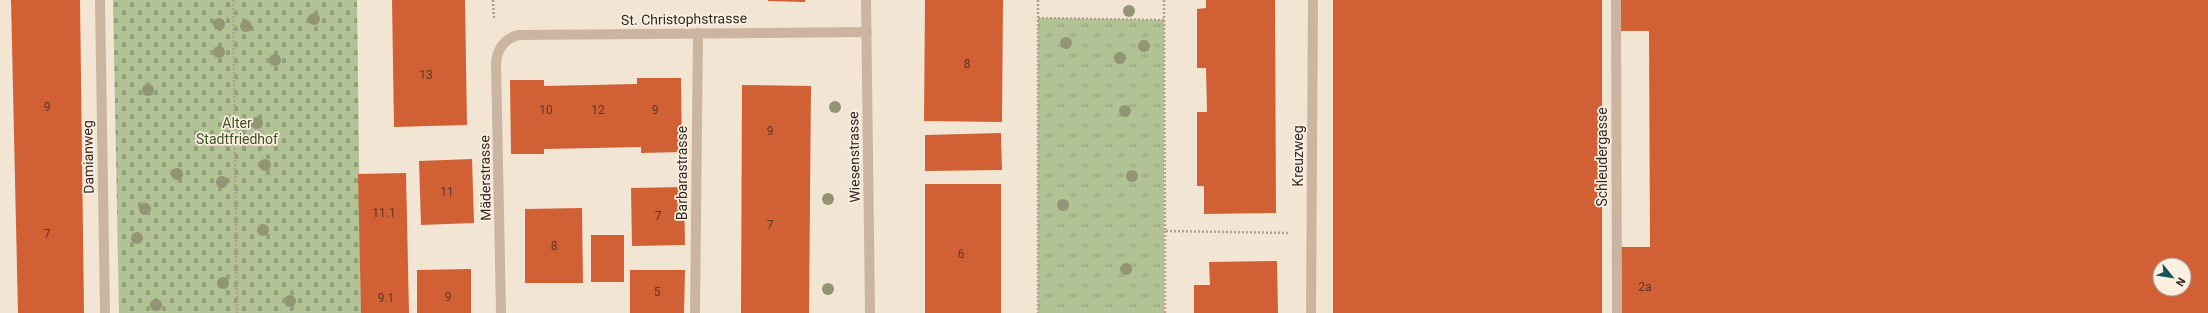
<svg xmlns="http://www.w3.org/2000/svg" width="2208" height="313" font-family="Roboto,sans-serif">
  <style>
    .grass { fill: url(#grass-tufts) }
    .cemetery { fill: url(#cemetery-stones) }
    .building { fill: #d16034; fill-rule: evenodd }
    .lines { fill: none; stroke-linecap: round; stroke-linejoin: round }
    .path { stroke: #b79f8a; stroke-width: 2.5; stroke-dasharray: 2 2; stroke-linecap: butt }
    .service { stroke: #cbb5a0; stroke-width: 10 }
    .minor { stroke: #cbb5a0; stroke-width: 10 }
    .tree { fill: #919574 }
    .labels { text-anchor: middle; stroke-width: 3.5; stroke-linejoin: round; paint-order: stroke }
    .number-label { font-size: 12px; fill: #5b3828 }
    .street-label { font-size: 14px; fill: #342a24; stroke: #faefe1 }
    .park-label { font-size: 14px; fill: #415426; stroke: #faefe1 }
  </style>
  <defs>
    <pattern id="grass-tufts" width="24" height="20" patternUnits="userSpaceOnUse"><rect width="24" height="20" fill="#b1c294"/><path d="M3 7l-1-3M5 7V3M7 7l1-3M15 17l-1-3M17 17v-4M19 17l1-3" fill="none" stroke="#919e79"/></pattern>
    <pattern id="cemetery-stones" width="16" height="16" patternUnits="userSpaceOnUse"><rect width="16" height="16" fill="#b1c294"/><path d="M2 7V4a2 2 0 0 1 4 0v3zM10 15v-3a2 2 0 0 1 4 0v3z" fill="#919e79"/></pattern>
  </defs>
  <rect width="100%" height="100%" fill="#f3e5d4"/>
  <!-- grass -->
  <path class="grass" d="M1038 18 1164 20V313H1038Z"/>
  <!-- cemetery -->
  <path class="cemetery" d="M113 0H357L361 313H119Z"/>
  <!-- building -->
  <g class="building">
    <path d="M11 0H80L84 313H18Z"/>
    <path d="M392 0H465L467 125 394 127Z"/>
    <path d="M768 0H805V2L768 1Z"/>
    <path d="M925 0H1003L1002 122 924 121Z"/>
    <path d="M1206 0H1275L1276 213 1204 214V186H1197V112H1207L1206 68H1197V9L1206 8Z"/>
    <rect x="1333" y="0" width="269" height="313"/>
    <path d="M1619 0H2208V313H1622L1621 247H1650L1649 31H1620ZM2160 265H2184V289H2160Z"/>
    <path d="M637 78H681L682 152 641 153V147L544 149V154H511L510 80H544V86L637 84Z"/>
    <path d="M742 85 811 86 809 313H741Z"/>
    <path d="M1001 133 1002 170 925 171V135Z"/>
    <path d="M472 159 474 223 421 225 419 161Z"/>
    <path d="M406 173 409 313H361L358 174Z"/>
    <rect x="925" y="184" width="76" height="129"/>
    <path d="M684 187 685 245 632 246 631 188Z"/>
    <path d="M582 208 583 283H525V209Z"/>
    <rect x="591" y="235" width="33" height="47"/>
    <path d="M1277 261 1278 313H1194V285H1210L1209 262Z"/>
    <path d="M471 269V313H417V270Z"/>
    <path d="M630 270H685L684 313H630Z"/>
  </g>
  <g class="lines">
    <!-- path -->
    <g class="path">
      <path d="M233 0 237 313"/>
      <path d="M493 0 494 19"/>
      <path d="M1038 0V313"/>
      <path d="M1164 0 1165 231 1289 233"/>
      <path d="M1038 18 1164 20"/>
      <path d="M1165 313V231"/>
    </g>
    <!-- service -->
    <path class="service" d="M1616 0 1617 313"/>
    <!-- minor -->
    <g class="minor">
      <path d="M100 0 105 313"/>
      <path d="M866 0 870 313"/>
      <path d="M501 313 496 62C498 48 505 38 519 35L867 32"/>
      <path d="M695 313 698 33"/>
      <path d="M1311 313 1313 0"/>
    </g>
  </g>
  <!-- trees -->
  <g class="tree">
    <circle cx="1129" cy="11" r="6"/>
    <circle cx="314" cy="19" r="6"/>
    <circle cx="219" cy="24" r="6"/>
    <circle cx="246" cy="26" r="6"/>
    <circle cx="1066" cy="43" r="6"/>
    <circle cx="1144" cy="46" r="6"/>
    <circle cx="219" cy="52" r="6"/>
    <circle cx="1120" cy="58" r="6"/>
    <circle cx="275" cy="60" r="6"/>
    <circle cx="148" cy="90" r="6"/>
    <circle cx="835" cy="107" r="6"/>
    <circle cx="1125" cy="111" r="6"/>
    <circle cx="257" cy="123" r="6"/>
    <circle cx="202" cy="139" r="6"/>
    <circle cx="265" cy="165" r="6"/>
    <circle cx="177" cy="174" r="6"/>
    <circle cx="1132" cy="176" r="6"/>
    <circle cx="222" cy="182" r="6"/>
    <circle cx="828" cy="199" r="6"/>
    <circle cx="1063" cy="205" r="6"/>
    <circle cx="145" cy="209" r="6"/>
    <circle cx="263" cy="230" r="6"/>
    <circle cx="137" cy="238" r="6"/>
    <circle cx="1126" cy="269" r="6"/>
    <circle cx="223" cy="283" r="6"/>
    <circle cx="828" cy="289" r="6"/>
    <circle cx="290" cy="301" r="6"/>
    <circle cx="156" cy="305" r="6"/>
  </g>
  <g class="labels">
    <!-- number labels -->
    <g class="number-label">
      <text x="967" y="68">8</text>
      <text x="426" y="79">13</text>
      <text x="47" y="111">9</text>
      <text x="546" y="114">10</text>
      <text x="598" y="114">12</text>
      <text x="655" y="114">9</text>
      <text x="770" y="135">9</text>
      <text x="447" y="196">11</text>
      <text x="384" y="217">11.1</text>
      <text x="658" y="220">7</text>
      <text x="770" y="229">7</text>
      <text x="47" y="238">7</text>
      <text x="554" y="250">8</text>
      <text x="961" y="258">6</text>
      <text x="1645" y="291">2a</text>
      <text x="657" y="296">5</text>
      <text x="448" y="301">9</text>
      <text x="386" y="302">9.1</text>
    </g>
    <!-- street labels -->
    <g class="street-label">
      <text transform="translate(684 19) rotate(-1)" y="5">St. Christophstrasse</text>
      <text transform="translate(1298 156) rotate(-90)" y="5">Kreuzweg</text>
      <text transform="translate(88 157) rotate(-91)" y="5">Damianweg</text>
      <text transform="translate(854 157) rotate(-91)" y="5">Wiesenstrasse</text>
      <text transform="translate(1602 157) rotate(-90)" y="5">Schleudergasse</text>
      <text transform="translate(682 173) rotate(-90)" y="5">Barbarastrasse</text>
      <text transform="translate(485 178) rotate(-91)" y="5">Mäderstrasse</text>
    </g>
    <!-- park labels -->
    <g class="park-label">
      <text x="237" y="128">Alter<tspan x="237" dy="16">Stadtfriedhof</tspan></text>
    </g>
  </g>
  <!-- north arrow -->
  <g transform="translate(2172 277) rotate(120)"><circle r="19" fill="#faefe1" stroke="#aba095"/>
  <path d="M0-3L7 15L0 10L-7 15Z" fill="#165259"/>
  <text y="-6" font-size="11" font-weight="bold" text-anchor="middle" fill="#342a24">N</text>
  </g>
</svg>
